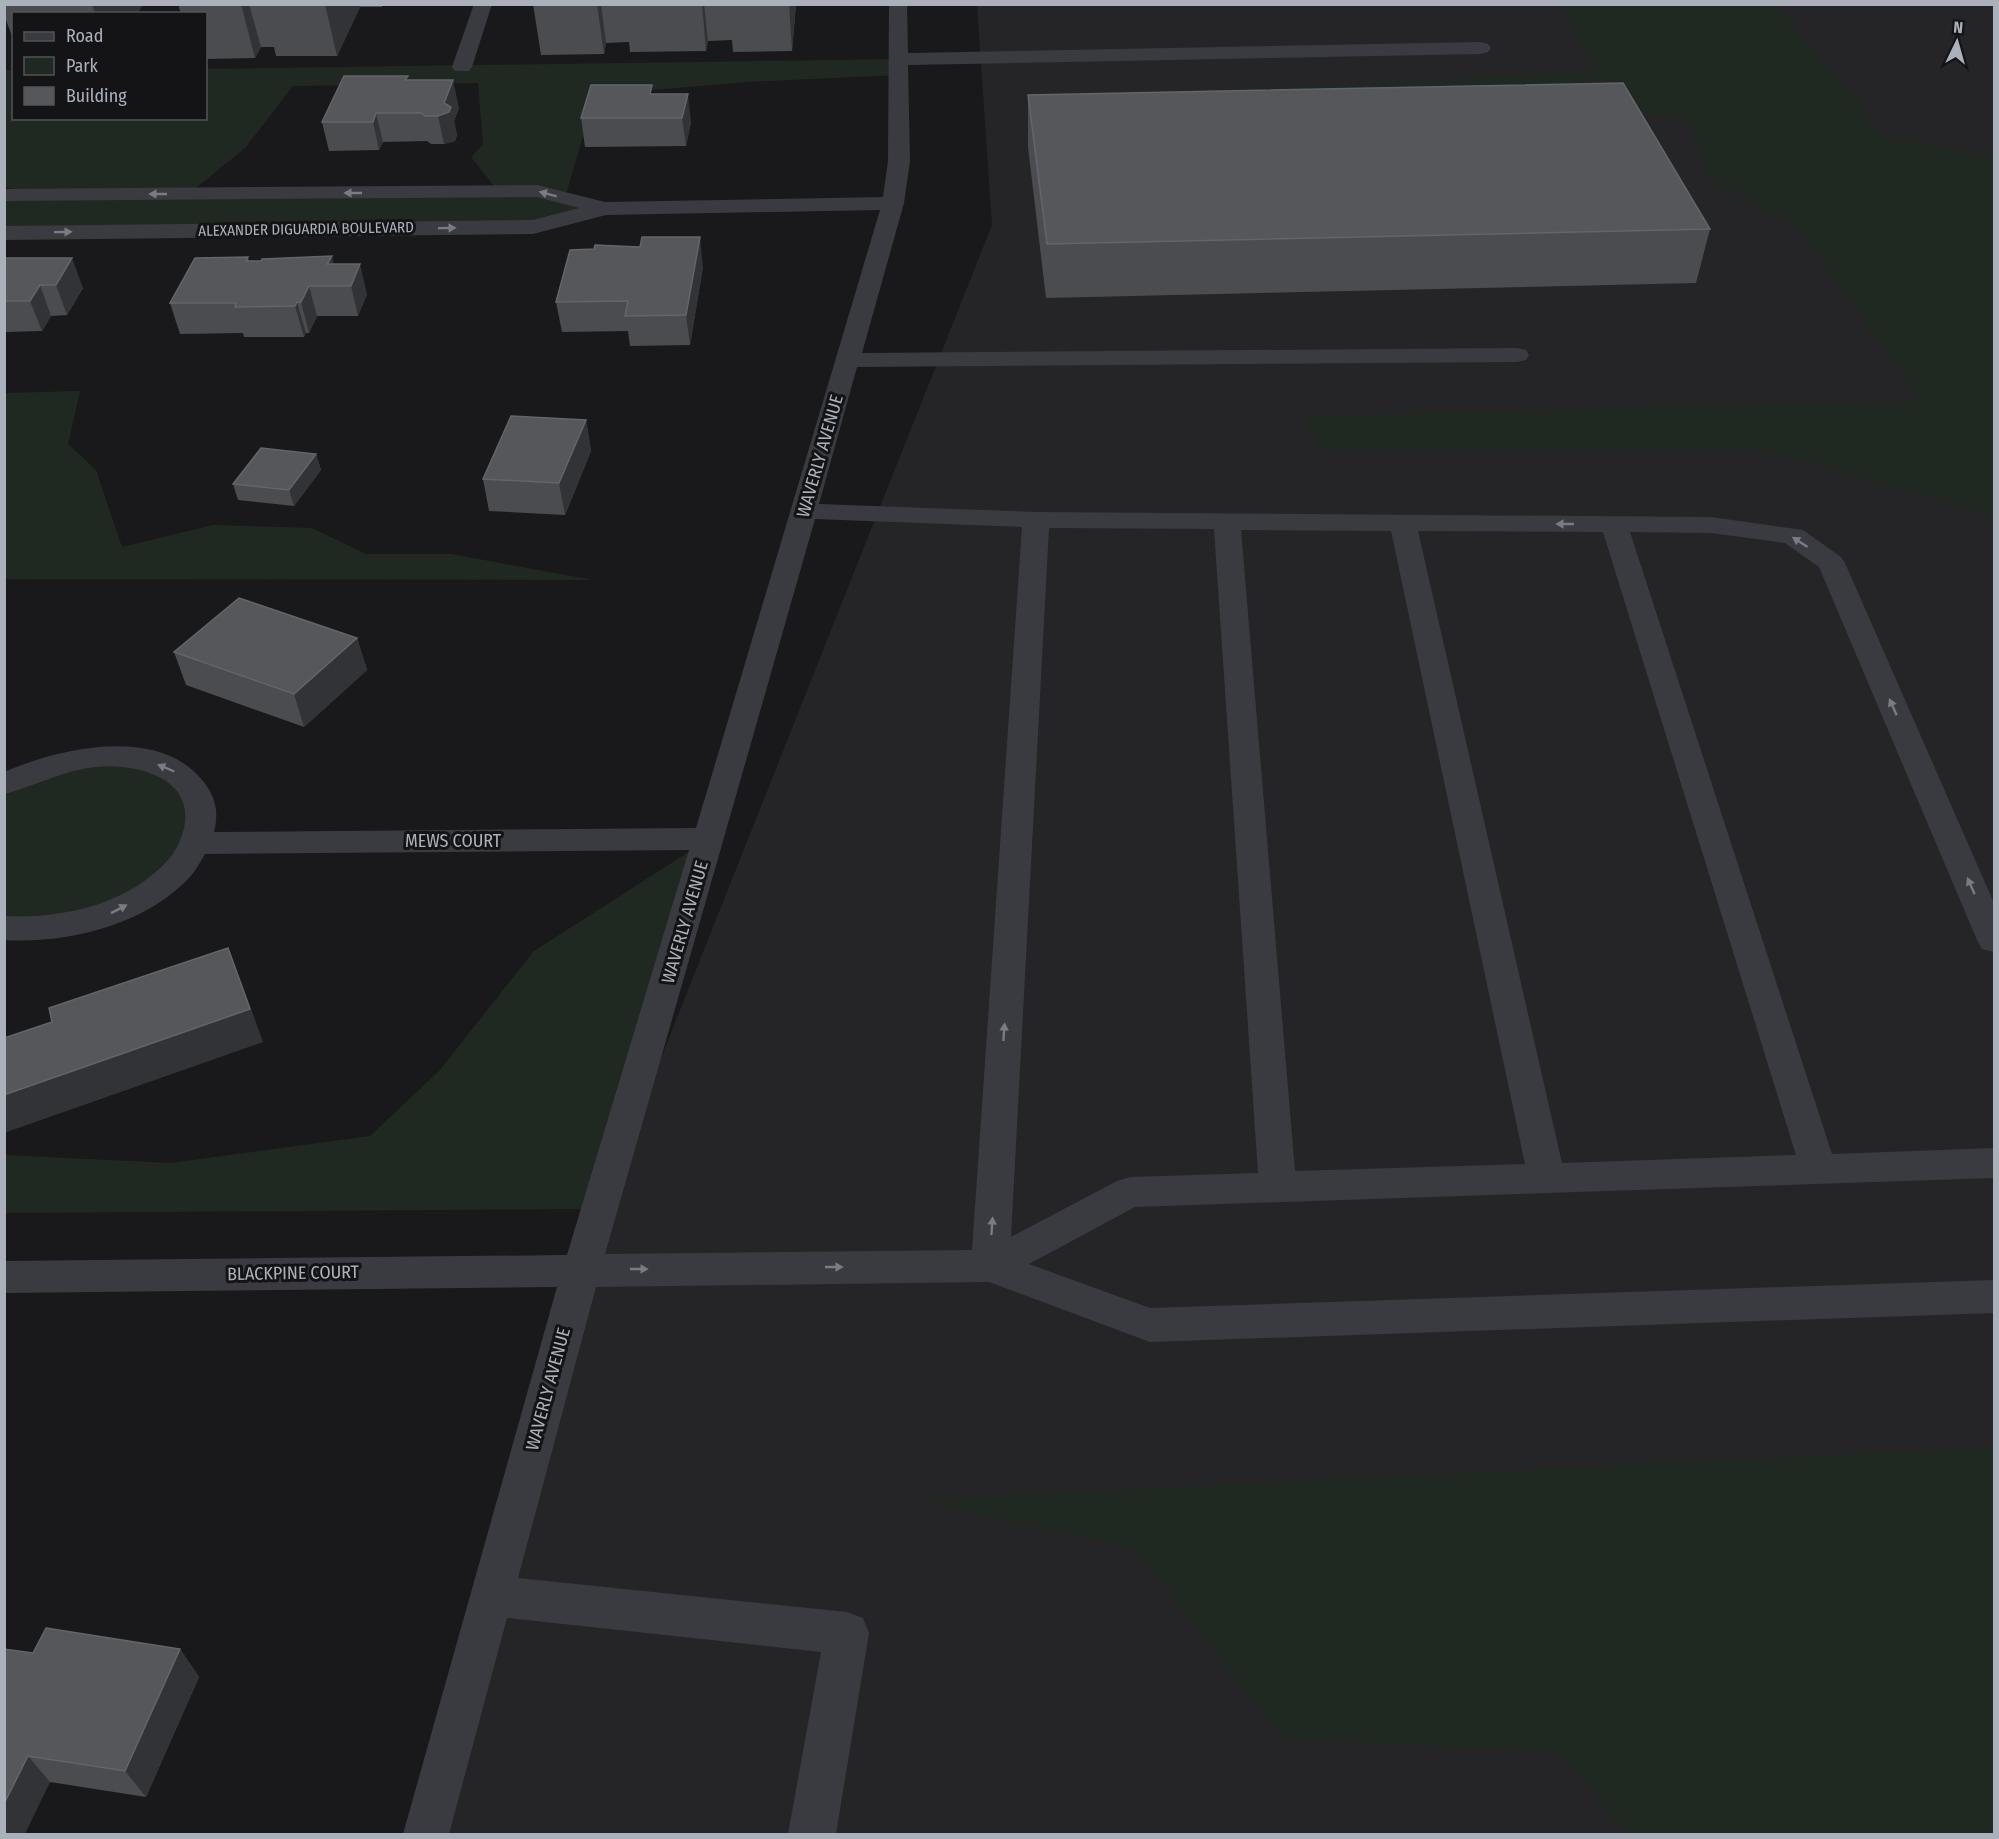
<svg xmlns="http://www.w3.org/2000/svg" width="1999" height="1839" font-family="'Fira Sans Condensed',sans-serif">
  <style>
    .built { fill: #252528 }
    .green { fill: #202921; fill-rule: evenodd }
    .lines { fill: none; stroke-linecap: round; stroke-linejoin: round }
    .minor { fill: #3a3b40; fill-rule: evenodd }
    .wall { fill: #4a4c50 }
    .shaded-wall { fill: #323336 }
    .building { fill: #55575b; stroke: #62656a; stroke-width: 1.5 }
    .oneway { fill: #787c83 }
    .labels { text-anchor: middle; stroke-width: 6; stroke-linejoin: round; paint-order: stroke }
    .far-street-label { font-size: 15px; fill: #abb1ba; stroke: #141416 }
    .street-label { font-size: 18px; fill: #abb1ba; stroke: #141416 }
  </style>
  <rect width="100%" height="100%" fill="#19191b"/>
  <!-- built -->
  <path class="built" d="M977 5H1994V1834H426L601 1209 992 225Z"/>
  <!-- green -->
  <g class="green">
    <path d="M1561 5H1777L1884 136 1994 158V517L1768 450H1318L1306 416 1922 401 1797 226 1708 179 1688 118 1441 112 1115 96 1598 71Z"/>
    <path d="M899 59 900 75 746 82 595 95 565 198 605 208 533 227 5 233V195L32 194 5 187 4 70H13L14 118H206V69ZM478 83 483 144 471 157 498 191 190 193 245 148 293 86Z"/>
    <path d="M80 391 68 444 96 470 122 547 213 525 312 528 366 554H451L593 580 5 579V393Z"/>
    <path d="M65 761 173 770 203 814 146 895 5 928V784Z"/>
    <path d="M709 839 601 1209 5 1213V1155L170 1163 370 1136 439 1071 534 951Z"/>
    <path d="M1994 1447V1834H1630L1557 1752 1283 1739 1135 1549 915 1500Z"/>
  </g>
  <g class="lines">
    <!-- minor -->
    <g class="minor">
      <path d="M474 4H492L472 67 469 71H455L452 67Z"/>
      <path d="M889 4H907L908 53 1481 42 1488 44 1491 48 1488 52 1481 54 908 65 910 161 904 203 862 353 1517 348 1526 350 1529 355 1526 360 1517 362 857 367 819 504 1036 512 1711 517 1803 530 1841 557 1845 563 1994 903V952L1982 949 1977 940 1819 567 1785 543 1711 533 1630 532 1832 1154 1994 1148V1178L1135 1207 1029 1264 1150 1308 1994 1280V1313L1150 1342 989 1282 596 1287 518 1578 847 1612 863 1618 869 1633 836 1834H788L821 1652 507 1618 449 1834H403L557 1287 4 1293V1261L567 1255 689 850 205 854C201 861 196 870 190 877 145 925 68 944 4 940V916C62 919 127 905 168 860 176 851 181 840 184 828 195 777 135 763 96 767 63 770 36 786 4 794V772C59 748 159 725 203 781 216 798 219 811 214 832L696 828 880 210 606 215 533 234 4 240V226L533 220 579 208 537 197 4 201V189L537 185 605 202 883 197 888 161ZM815 519 1022 527 972 1250 605 1254ZM1049 528 1214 529 1258 1173 1130 1177 1117 1181 1011 1237ZM1241 530 1391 531 1525 1164 1295 1171ZM1418 531 1603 532 1796 1155 1562 1163Z"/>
    </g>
  </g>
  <!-- wall -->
  <g class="wall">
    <path d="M4 4H143L137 14H14V41L4 15Z"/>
    <path d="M178 4H383L382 7H360L337 56H276L274 47H261L255 58 206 59V14H181Z"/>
    <path d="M533 4H796L792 51 733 52 732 40 708 41 706 51 630 52 629 42 606 43 604 54 541 55Z"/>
    <path d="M409 80 459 108 454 121 457 135 455 141 444 144H431L427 141 383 142 379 150 329 151 322 122Z"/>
    <path d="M653 94 691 122 686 146 585 147 581 118Z"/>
    <path d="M1028 95 1710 229 1696 283 1046 298 1028 147Z"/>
    <path d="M248 257 249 261 334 264 367 294 358 316H317L309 333H306L304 337H244L243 333 180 334 170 303Z"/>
    <path d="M4 258 83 288 67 315 51 316 42 331 4 332Z"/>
    <path d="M703 267 690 345 630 346 628 331 562 332 556 302Z"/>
    <path d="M586 420 591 451 565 515 489 511 483 479Z"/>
    <path d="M316 454 321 470 294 506 238 500 233 484Z"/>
    <path d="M357 638 367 670 304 727 186 685 174 652Z"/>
    <path d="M180 1649 199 1677 146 1797 50 1782 4 1834 33 1653Z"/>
  </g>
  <!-- shaded-wall -->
  <g class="shaded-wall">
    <path d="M92 4H143L137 14H95Z"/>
    <path d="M241 4H249L261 47 255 58Z"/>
    <path d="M325 4H359L360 7 337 56Z"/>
    <path d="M597 4H601L606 43 604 54Z"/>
    <path d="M702 4H704L708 41 706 51Z"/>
    <path d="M789 4H796L792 51Z"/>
    <path d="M453 80 459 108 454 121 457 135 455 141 444 144 438 116 444 103Z"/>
    <path d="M688 94 691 122 686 146 682 118Z"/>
    <path d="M376 113 383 142 379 150 373 122Z"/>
    <path d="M700 237 703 267 690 345 686 315Z"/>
    <path d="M332 256 339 286 327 264Z"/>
    <path d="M72 258 83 288 67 315 56 285Z"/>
    <path d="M360 264 367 294 358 316 351 286Z"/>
    <path d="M40 285 51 316 42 331 30 301Z"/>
    <path d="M309 286 317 316 309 333 301 302Z"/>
    <path d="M297 302 306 333 304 337 295 306Z"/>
    <path d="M586 420 591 451 565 515 559 483Z"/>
    <path d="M316 454 321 470 294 506 289 490Z"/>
    <path d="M357 638 367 670 304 727 294 694Z"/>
    <path d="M228 948 241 981 263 1042 4 1133V1095Z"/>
    <path d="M180 1649 199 1677 146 1797 125 1771Z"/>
    <path d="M28 1756 50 1782 25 1834H4V1804Z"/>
  </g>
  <!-- building -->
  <g class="building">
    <path d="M344 76H408L405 80H453L444 103 451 107 449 112 438 116H425L421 113H376L373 122H322Z"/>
    <path d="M1623 83 1710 229 1047 244 1028 95Z"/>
    <path d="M591 85H652L650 94H688L682 118H581Z"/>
    <path d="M642 237H700L686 315 625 316 628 301 556 302 570 250 594 249 595 245 640 247Z"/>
    <path d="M332 256 327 264H360L351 286H309L301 302H297L295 306 235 307 236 303H170L195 258 248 257 246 261H261L262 259Z"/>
    <path d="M4 258H72L56 285H40L30 301H4Z"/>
    <path d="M511 416 586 420 559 483 483 479Z"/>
    <path d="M261 448 316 454 289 490 233 484Z"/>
    <path d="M239 598 357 638 294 694 174 652Z"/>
    <path d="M228 948 250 1009 4 1095V1038L52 1022 49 1008Z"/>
    <path d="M46 1628 180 1649 125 1771 28 1756 4 1804V1649L33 1653Z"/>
  </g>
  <!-- one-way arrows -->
  <defs><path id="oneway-solid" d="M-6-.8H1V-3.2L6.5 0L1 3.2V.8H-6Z" transform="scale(1.5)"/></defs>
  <g class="oneway">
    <use href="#oneway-solid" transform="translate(353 193) rotate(180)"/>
    <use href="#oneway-solid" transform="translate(158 194) rotate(180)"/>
    <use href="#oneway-solid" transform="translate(548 194) rotate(-165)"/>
    <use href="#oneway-solid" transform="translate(447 228) rotate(-1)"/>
    <use href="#oneway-solid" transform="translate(63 232) rotate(-1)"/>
    <use href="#oneway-solid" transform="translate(1565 524) rotate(-180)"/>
    <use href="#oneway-solid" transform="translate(1800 542) rotate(-147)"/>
    <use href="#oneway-solid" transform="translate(1893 707) rotate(-114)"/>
    <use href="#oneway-solid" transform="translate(166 768) rotate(-157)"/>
    <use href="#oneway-solid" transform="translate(1971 886) rotate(-114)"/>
    <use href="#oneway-solid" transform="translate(119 909) rotate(-27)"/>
    <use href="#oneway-solid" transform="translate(1004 1032) rotate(-86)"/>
    <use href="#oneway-solid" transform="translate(992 1226) rotate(-86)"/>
    <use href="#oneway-solid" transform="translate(834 1267)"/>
    <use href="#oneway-solid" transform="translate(639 1269)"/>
  </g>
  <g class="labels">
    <!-- far-street labels -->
    <g class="far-street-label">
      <text transform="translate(306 229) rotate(-1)" y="5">ALEXANDER DIGUARDIA BOULEVARD</text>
    </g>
    <!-- street labels -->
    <g class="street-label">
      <text transform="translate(820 456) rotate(-74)" y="6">WAVERLY AVENUE</text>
      <text x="453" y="847">MEWS COURT</text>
      <text transform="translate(685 922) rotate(-74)" y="6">WAVERLY AVENUE</text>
      <text transform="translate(293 1273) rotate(-1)" y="6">BLACKPINE COURT</text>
      <text transform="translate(548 1389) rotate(-75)" y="6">WAVERLY AVENUE</text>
    </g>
  </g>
  <!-- border -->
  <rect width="1999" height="1839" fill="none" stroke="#abb1ba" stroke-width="12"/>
  <!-- legend -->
  <rect x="12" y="12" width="195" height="108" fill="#141416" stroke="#505358" stroke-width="1.5"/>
  <rect x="24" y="32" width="30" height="9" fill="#3a3b40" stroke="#505358" stroke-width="1.5"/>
  <text x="66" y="42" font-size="18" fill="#abb1ba">Road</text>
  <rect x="24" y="57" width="30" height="18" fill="#202921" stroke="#505358" stroke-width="1.5"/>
  <text x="66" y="72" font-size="18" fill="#abb1ba">Park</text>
  <rect x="24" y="87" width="30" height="18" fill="#55575b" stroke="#505358" stroke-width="1.5"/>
  <text x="66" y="102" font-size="18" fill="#abb1ba">Building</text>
  <!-- north arrow -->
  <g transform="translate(1957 42) rotate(5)" stroke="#141416" stroke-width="4.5" paint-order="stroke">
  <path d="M0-4.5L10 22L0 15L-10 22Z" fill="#abb1ba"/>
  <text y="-9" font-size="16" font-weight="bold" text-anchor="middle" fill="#abb1ba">N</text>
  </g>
</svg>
